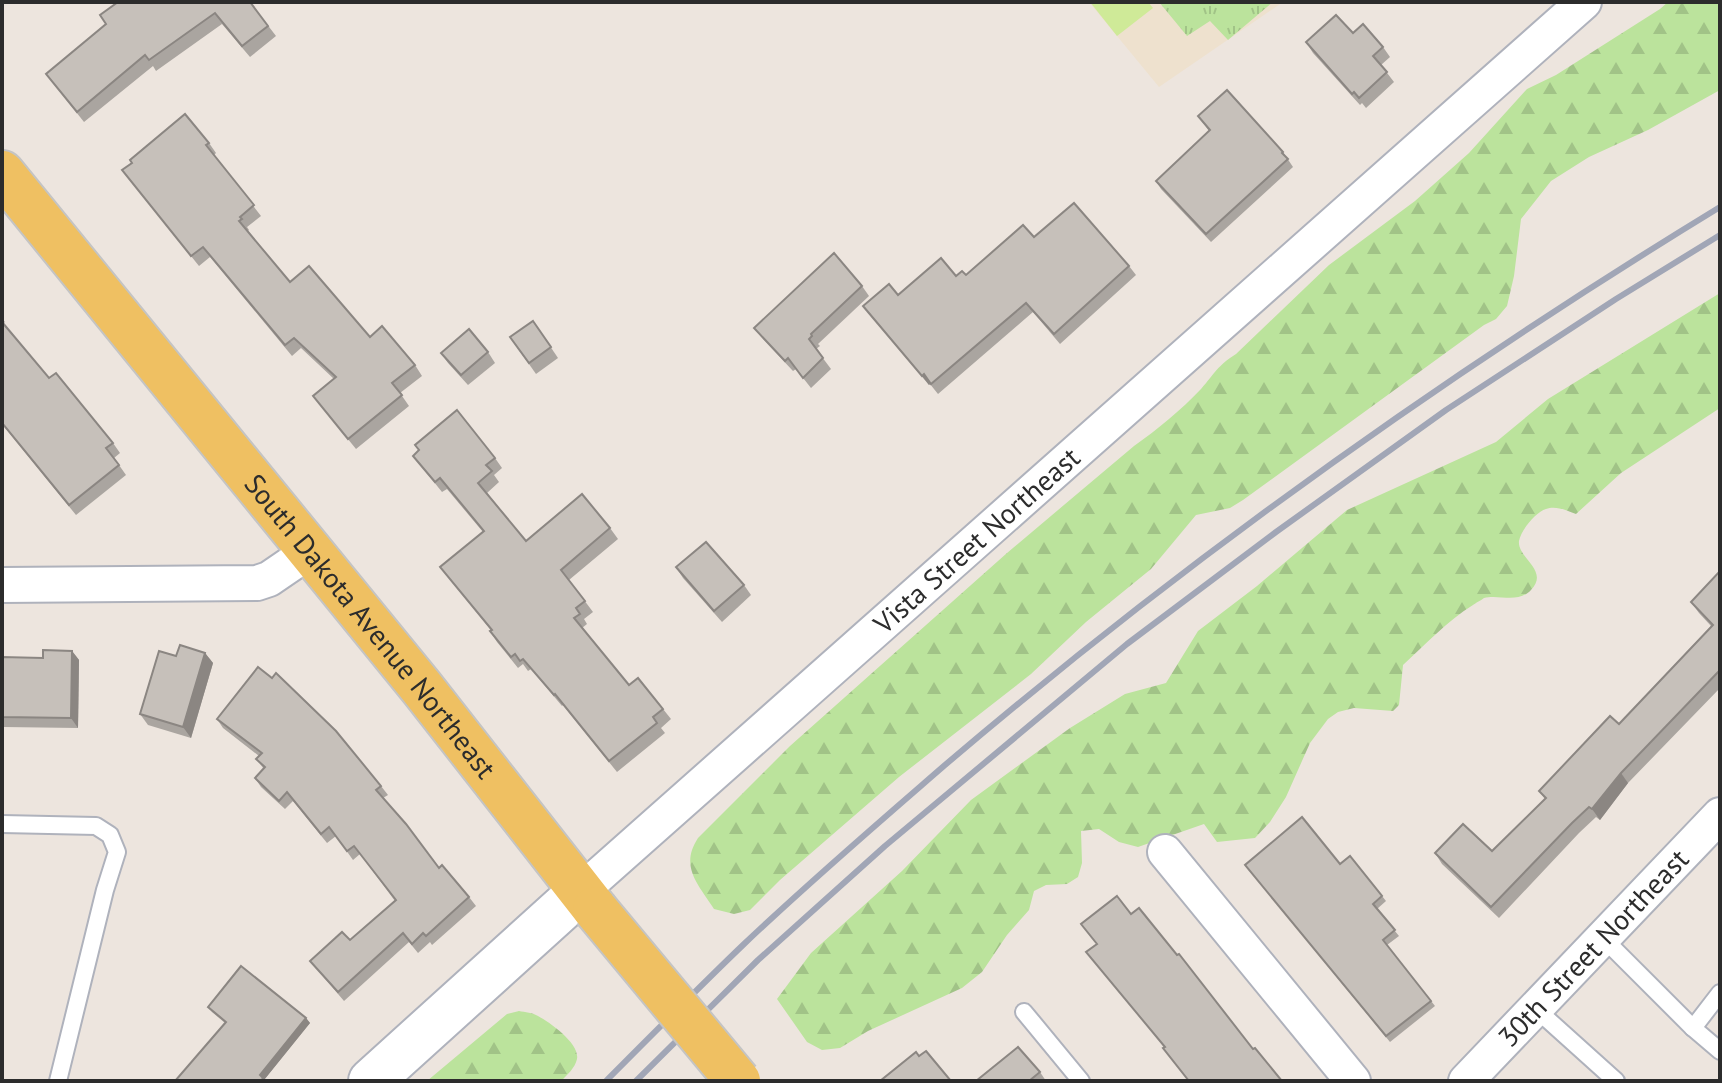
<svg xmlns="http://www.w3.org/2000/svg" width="1722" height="1083" font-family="'PT Sans',sans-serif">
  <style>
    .education { fill: #eee1ce }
    .grass { fill: url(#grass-tufts) }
    .forest { fill: url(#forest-firs) }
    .pitch { fill: #cfea98 }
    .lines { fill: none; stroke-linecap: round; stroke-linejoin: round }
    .lane-casing { stroke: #afb2bc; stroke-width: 20 }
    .street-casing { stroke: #afb2bc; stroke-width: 38 }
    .secondary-casing { stroke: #afb2bc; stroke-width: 48 }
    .primary-casing { stroke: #c4c4c4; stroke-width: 48 }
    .lane { stroke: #fff; stroke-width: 16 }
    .street { stroke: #fff; stroke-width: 34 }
    .secondary { stroke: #fff; stroke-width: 44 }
    .primary { stroke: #efc062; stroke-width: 44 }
    .rail { stroke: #a1a6b6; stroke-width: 6 }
    .primary-bridge-casing { stroke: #c4c4c4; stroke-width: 48; stroke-linecap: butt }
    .primary-bridge { stroke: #efc062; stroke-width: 44 }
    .wall { fill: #aaa5a0 }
    .shaded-wall { fill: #8b8682 }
    .building { fill: #c6c0ba; stroke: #8b8682; stroke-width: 2 }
    .labels { text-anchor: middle; stroke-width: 7; stroke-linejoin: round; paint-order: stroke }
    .street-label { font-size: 28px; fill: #2c2c2c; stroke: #fff }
  </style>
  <defs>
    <pattern id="grass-tufts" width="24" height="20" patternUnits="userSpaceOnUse" patternTransform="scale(2)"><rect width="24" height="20" fill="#bbe39c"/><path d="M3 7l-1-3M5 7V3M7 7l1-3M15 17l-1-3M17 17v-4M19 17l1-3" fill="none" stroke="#a1c387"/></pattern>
    <pattern id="forest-firs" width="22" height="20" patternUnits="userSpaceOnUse" patternTransform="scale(2)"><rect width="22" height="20" fill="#bbe39c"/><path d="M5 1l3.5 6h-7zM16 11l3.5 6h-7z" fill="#a1c387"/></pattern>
  </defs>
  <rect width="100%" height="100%" fill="#ede5de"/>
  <!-- education -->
  <path class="education" d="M1089 2H1283L1159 87Z"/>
  <!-- grass -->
  <path class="grass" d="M1159 2H1273L1228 40 1210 21 1187 36Z"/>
  <!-- forest -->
  <g class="forest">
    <path d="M1668 2H1720V90L1648 130 1589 157 1551 181 1521 219 1514 276 1507 306 1496 319 1484 325 1243 500 1230 508 1196 515 1151 569 1086 622 1031 674 899 777 780 880 750 910 734 914 714 909C699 885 679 867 698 838L790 746 1007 553 1134 446C1158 429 1181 410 1201 389 1215 373 1217 366 1236 354L1329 265 1415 201 1469 153 1527 89 1556 75 1660 9Z"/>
    <path d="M1720 293V408L1621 473 1576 514C1568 511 1556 505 1546 509 1536 512 1521 530 1519 541 1517 558 1550 570 1531 590 1518 604 1499 594 1484 598 1483 599 1474 604 1473 605 1447 621 1426 644 1403 665L1399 705 1393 711 1354 708 1338 712 1328 719 1310 743 1286 797 1270 822 1255 838 1217 842 1204 824 1138 847 1119 842 1099 829 1081 831 1082 863 1078 877 1067 884 1046 885 1034 891 1029 910 1007 935 982 972 962 988 868 1031 840 1048 822 1050 807 1042 777 999 811 953 902 871 971 800 1070 728 1125 694 1166 683 1198 631 1257 586 1347 510 1496 442 1548 399Z"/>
    <path d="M519 1011C525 1012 533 1013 538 1016 551 1023 580 1044 577 1059 575 1068 567 1075 561 1081H427L507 1014Z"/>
  </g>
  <!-- pitch -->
  <path class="pitch" d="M1090 2H1148L1153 8 1117 36Z"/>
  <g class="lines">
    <defs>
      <g id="lane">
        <path d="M2 824 96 826 110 835 117 852 105 890 58 1081"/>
        <path d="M1603 938 1693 1028 1720 1051"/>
        <path d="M1536 1009 1616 1081"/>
        <path d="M1024 1012 1081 1081"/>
        <path d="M1693 1028 1720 993"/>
      </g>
      <g id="street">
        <path d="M2 585 257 583 269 579 310 551"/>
        <path d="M1165 852 1353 1081"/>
        <path id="s1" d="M580 892 1584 2"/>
        <path id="s2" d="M1466 1081 1720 815"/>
      </g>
      <path id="secondary" d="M371 1081 580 892"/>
      <g id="primary">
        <path id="s3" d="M2 173 422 688 595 909"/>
      </g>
    </defs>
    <!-- lane casing -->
    <use href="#lane" class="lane-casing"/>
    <!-- street casing -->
    <use href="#street" class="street-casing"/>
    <!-- secondary casing -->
    <use href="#secondary" class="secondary-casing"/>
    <!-- primary casing -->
    <use href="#primary" class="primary-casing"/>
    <!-- lane -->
    <use href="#lane" class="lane"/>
    <!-- street -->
    <use href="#street" class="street"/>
    <!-- secondary -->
    <use href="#secondary" class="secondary"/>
    <!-- primary -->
    <use href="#primary" class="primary"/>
    <!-- rail -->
    <g class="rail">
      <path d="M606 1081C651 1036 696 990 743 945 808 883 877 824 945 765 1188 558 1448 373 1720 207"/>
      <path d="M636 1081 758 960 885 846 1127 644 1276 532 1446 410 1616 299 1720 235"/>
    </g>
    <defs>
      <path id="primary-bridge" d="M595 909 738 1081"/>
    </defs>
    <!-- primary-bridge casing -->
    <use href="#primary-bridge" class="primary-bridge-casing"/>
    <!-- primary-bridge -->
    <use href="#primary-bridge" class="primary-bridge"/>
  </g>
  <!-- wall -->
  <g class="wall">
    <path d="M250 2 276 36 250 57 222 24 156 71 153 66 84 122 46 74 106 24Z"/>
    <path d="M1353 33 1383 47 1390 57 1381 65 1394 82 1366 108 1362 103 1360 105 1313 53 1306 42Z"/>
    <path d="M1198 116 1283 152 1293 167 1211 242 1161 189 1156 181 1209 131Z"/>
    <path d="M209 143 216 153 214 155 261 216 247 227 249 230 248 231 290 282 370 337 415 365 422 376 400 393 409 406 356 449 313 396 334 379 301 348 292 356 210 257 199 266 122 170Z"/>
    <path d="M1034 237 1129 266 1136 275 1060 344 1033 312 938 394 930 384 929 385 863 306 966 275Z"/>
    <path d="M862 286 869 296 818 344 820 346 816 349 831 369 811 388 796 369 793 371 762 338 754 328Z"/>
    <path d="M2 318 5 322 3 324 49 378 113 443 120 453 114 458 126 475 76 515 2 424Z"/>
    <path d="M533 321 558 358 536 374 510 337Z"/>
    <path d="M488 352 495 363 468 385 448 363 441 353Z"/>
    <path d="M413 456 495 458 502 468 494 475 499 482 487 493 526 541 610 528 618 539 569 580 593 612 584 619 587 624 582 628 629 685 663 709 671 719 661 728 665 733 617 772 563 705 562 706 531 669 528 671 523 664 518 668 497 642 490 631 491 630 440 567 483 532 447 489 442 492Z"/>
    <path d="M676 567 744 585 751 595 722 622 683 578Z"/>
    <path d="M1720 571V688L1628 783 1600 820 1596 817 1579 833 1499 918 1442 864 1435 853 1492 851 1545 799 1539 791 1619 724 1711 626 1699 613 1691 602Z"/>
    <path d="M72 651 79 660 78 728 4 727 2 746V657L43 658Z"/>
    <path d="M205 653 213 663 191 738 148 725 140 714Z"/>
    <path d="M217 719 381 786 388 795 383 798 439 868 469 897 476 906 432 945 430 942 418 953 409 942 344 1001 310 961 350 940 395 901 360 854 353 860 336 836 327 843 293 801 285 809 261 787 255 778 264 769 256 759 259 756 223 728Z"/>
    <path d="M1340 864 1382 896 1386 901 1377 909 1399 936 1387 945 1435 1006 1390 1042 1249 870Z"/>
    <path d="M208 1007 306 1018 310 1023 264 1080 265 1081H175L225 1023 212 1012Z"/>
    <path d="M1040 1072 1046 1081H976Z"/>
  </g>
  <!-- shaded-wall -->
  <g class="shaded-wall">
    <path d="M924 374 930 384 929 385 922 376Z"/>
    <path d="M72 651 79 660 78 728 71 718Z"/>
    <path d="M205 653 213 663 191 738 183 727Z"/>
    <path d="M2 724 4 727 3 746 2 745Z"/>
    <path d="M1621 773 1628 783 1600 820 1592 809Z"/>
    <path d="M306 1018 310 1023 264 1080 265 1081H261L260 1075Z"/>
  </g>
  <!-- building -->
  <g class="building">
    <path d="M118 2H250L268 26 242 46 215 13 149 60 145 55 77 112 46 74 106 24 100 15Z"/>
    <path d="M1336 15 1353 33 1363 24 1383 47 1373 56 1387 72 1359 98 1354 92 1352 94 1306 42Z"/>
    <path d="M1227 90 1283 152 1282 153 1288 159 1206 234 1156 181 1210 130 1198 116Z"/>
    <path d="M185 114 209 143 206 145 254 205 240 217 242 219 239 221 290 282 309 266 370 337 382 326 415 365 392 383 402 395 348 439 313 396 336 377 294 338 285 345 203 247 191 256 122 170 132 163 130 160Z"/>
    <path d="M1074 203 1129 266 1054 334 1026 303 931 384 924 374 922 376 863 306 889 284 898 295 941 258 956 276 962 271 966 275 1023 225 1034 237Z"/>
    <path d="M834 253 862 286 811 334 812 336 809 339 823 358 803 378 788 358 785 361 754 328Z"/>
    <path d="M533 321 551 347 529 363 510 337Z"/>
    <path d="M2 322 49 378 56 373 113 443 106 448 119 465 69 505 2 423Z"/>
    <path d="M469 329 488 352 461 375 441 353Z"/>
    <path d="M457 410 495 458 486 465 492 471 478 483 526 541 582 494 610 528 561 570 585 601 576 608 580 614 574 618 629 685 638 678 663 709 653 717 657 723 609 761 555 694 554 695 523 659 520 661 515 654 511 657 490 631 492 630 440 567 484 531 440 478 435 482 413 456 419 450 415 445Z"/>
    <path d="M706 542 744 585 714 611 676 567Z"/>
    <path d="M1720 571V670L1621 773 1592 809 1589 807 1572 823 1491 907 1435 853 1463 824 1492 851 1546 798 1539 791 1610 716 1619 724 1713 625 1691 602Z"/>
    <path d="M180 645 205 653 183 727 140 714 159 651 176 656Z"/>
    <path d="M43 650 72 651 71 718 2 717V657L43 658Z"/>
    <path d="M258 667 272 678 276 673 336 731 381 786 376 790 406 824 439 868 442 865 469 897 426 936 423 933 412 944 403 933 338 992 310 961 342 932 350 940 396 900 354 846 347 851 329 827 321 834 287 792 279 801 255 778 265 767 256 759 262 753 217 719Z"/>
    <path d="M1302 817 1340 864 1350 856 1382 896 1373 904 1395 930 1383 940 1431 1001 1386 1036 1245 865Z"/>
    <path d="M1117 896 1131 914 1139 908 1177 955 1179 954 1253 1049 1255 1048 1282 1081H1189L1163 1048 1165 1047 1086 952 1097 944 1081 924Z"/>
    <path d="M241 966 306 1018 260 1075 263 1078 261 1081H175L226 1022 208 1007Z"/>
    <path d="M1018 1047 1040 1072 1029 1081H976Z"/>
    <path d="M926 1051 951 1081H880L916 1052 919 1056Z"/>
  </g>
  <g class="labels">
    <!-- street labels -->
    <g class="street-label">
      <text dy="10" stroke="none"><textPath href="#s1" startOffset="530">Vista Street Northeast</textPath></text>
      <text dy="10" stroke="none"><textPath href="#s3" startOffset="584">South Dakota Avenue Northeast</textPath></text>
      <text dy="10" stroke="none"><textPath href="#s2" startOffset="184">30th Street Northeast</textPath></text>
    </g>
  </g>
  <!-- border -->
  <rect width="1722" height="1083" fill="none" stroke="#2c2c2c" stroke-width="8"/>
</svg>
